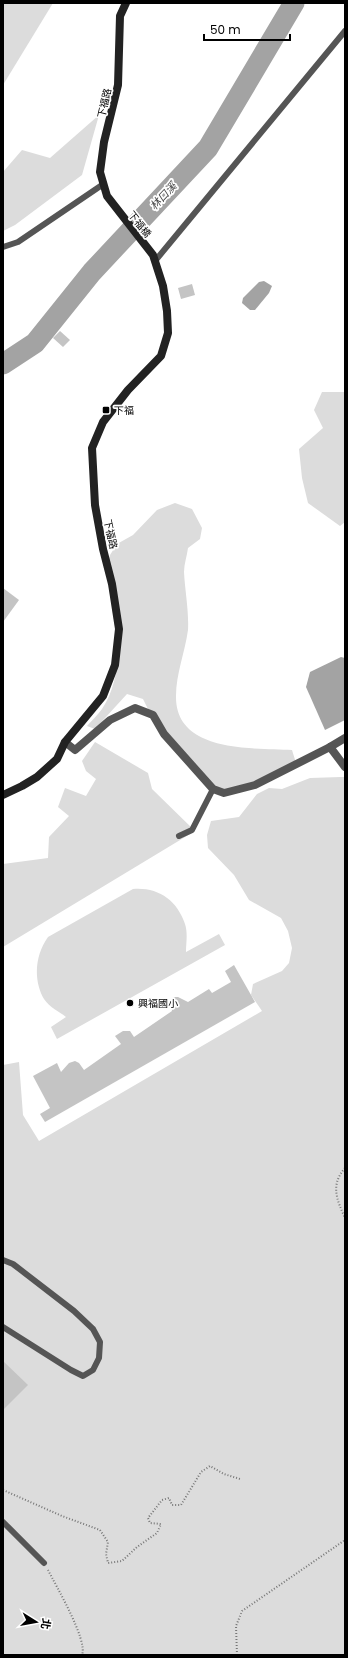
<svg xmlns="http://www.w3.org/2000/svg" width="348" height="1658" font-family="Poppins,'Noto Sans TC',sans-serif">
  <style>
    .green { fill: #dcdcdc }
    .water { fill: #a3a3a3 }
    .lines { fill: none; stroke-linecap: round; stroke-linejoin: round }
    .river { stroke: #a3a3a3; stroke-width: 21 }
    .building { fill: #c4c4c4 }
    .path { stroke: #777; stroke-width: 2; stroke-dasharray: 1 2; stroke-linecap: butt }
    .service { stroke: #555; stroke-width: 6 }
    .minor { stroke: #555; stroke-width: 8 }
    .secondary { stroke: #222; stroke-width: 8 }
    .poi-dot { fill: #000; stroke: #fff; stroke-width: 1.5 }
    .labels { text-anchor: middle; stroke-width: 3.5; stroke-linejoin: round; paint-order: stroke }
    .street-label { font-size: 10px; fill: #000; stroke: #fff }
    .poi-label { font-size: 10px; fill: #000; stroke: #fff; text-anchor: start }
    .water-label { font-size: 11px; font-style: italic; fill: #444; stroke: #fff }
  </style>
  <rect width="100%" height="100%" fill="#fff"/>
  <!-- green -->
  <g class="green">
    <path d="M3 3H53L3 85Z"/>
    <path d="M99 115 82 175 15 225 3 231V172L22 150 50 158Z"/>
    <path d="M322 392H345V522L340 526 308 503 302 478 299 449 323 428 314 410Z"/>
    <path d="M175 503 192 509 202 528 200 539 188 548C187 556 184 564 184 572 185 591 189 611 188 630 185 652 176 674 176 696 175 753 253 748 292 750L296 763 228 795 215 791 161 735 143 699 127 694 95 729 87 726C92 720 98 715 102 709 113 693 117 672 119 652L106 569 110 555 117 544 133 535 157 510Z"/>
    <path d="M95 742 148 773 152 789 195 831 3 947V864L48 858 49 837 69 816 58 807 65 788 86 796 96 779 86 771 82 761Z"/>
    <path d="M341 777H345V1655H3V1065L19 1062 23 1115 39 1141 262 1011 251 995 253 984 282 971 289 963 292 948 288 931 281 918 249 900 234 875 208 848 207 835 211 821 239 817 257 794 269 788 282 789 310 778Z"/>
    <path d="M133 889C158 887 177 900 185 924 188 933 186 943 186 952L219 934 225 945 57 1039 51 1027 66 1017C60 1012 49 1007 44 999 33 980 35 955 48 937Z"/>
  </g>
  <!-- water -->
  <g class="water">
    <path d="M264 281 272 286 269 293 255 310H250L242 303 243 298 259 282Z"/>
    <path d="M341 657 345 658V720L325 730 306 687 310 672Z"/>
  </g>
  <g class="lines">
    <!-- river -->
    <path class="river" d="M3 364 35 343 92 272 208 148 294 3"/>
  </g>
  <!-- building -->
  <g class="building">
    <path d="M192 284 195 295 181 299 178 288Z"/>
    <path d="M60 331 70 340 63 347 53 338Z"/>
    <path d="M3 588 19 600 3 622Z"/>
    <path d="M234 965 255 1002 45 1122 40 1114 50 1108 33 1076 57 1063 61 1072 69 1063 75 1061 79 1063 84 1070 121 1044 115 1036 123 1031H130L134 1037 172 1011 170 1002 174 997H178L188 1002 209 989 212 993 231 982 225 971Z"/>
    <path d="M3 1361 28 1385 3 1410Z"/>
  </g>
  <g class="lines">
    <!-- path -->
    <g class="path">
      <path d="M345 1168C330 1185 337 1200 345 1218"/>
      <path d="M3 1490 62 1516 100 1530 108 1542 106 1554 108 1563 122 1561 137 1547 157 1533 161 1524 150 1523 148 1518 162 1500 169 1498 172 1505H181L201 1472 210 1466 224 1474 240 1479"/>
      <path d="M48 1570C56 1586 88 1640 82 1655"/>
      <path d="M237 1655 236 1626 242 1611 345 1540"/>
    </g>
    <!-- service -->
    <g class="service">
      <path d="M3 247 18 242 102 185"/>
      <path d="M155 261 345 31"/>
      <path d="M179 836 192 830 213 789"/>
      <path d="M3 1260 13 1264 74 1311 93 1329 100 1342 99 1358 93 1370 83 1376 71 1370 3 1327"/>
      <path d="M3 1522 44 1563"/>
    </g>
    <!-- minor -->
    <g class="minor">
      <path d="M65 742 75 750 110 720 135 708 153 715 164 734 213 789 224 793 255 785 330 747 345 738"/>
      <path d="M330 747 345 767"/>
    </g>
    <!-- secondary -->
    <path class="secondary" d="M3 795 22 786 37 777 57 759 65 742 103 696 115 665 119 629 112 584 103 549 95 505 92 448 103 422 128 390 161 356 168 333 167 311 163 286 153 255 107 196 100 172 104 142 118 85 120 16 126 3"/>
  </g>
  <!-- markers -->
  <g class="poi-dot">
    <rect x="102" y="406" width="8" height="8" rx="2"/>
    <circle cx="130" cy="1003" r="4"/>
  </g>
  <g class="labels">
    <!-- street labels -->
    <g class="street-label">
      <text transform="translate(104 103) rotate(-77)" y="4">下福路</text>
      <text transform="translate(140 224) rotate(51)" y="4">下福橋</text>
      <text transform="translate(111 534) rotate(78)" y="4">下福路</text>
    </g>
    <!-- poi labels -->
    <g class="poi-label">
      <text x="114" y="414">下福</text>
      <text x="138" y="1007">興福國小</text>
    </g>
    <!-- water labels -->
    <g class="water-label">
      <text transform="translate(163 196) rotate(-47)" y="4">林口溪</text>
    </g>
  </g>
  <!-- border -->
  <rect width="348" height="1658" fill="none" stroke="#000000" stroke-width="8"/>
  <!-- north arrow -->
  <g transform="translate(36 1622) rotate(101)" stroke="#ffffff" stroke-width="3" paint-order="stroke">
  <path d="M0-3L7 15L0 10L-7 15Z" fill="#000000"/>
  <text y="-6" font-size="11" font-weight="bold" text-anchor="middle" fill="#000000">北</text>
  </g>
  <!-- scale -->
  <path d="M204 34v6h86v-6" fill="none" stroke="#000000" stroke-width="2"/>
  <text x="210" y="34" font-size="12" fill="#000000" stroke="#ffffff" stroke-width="3" paint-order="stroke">50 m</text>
</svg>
